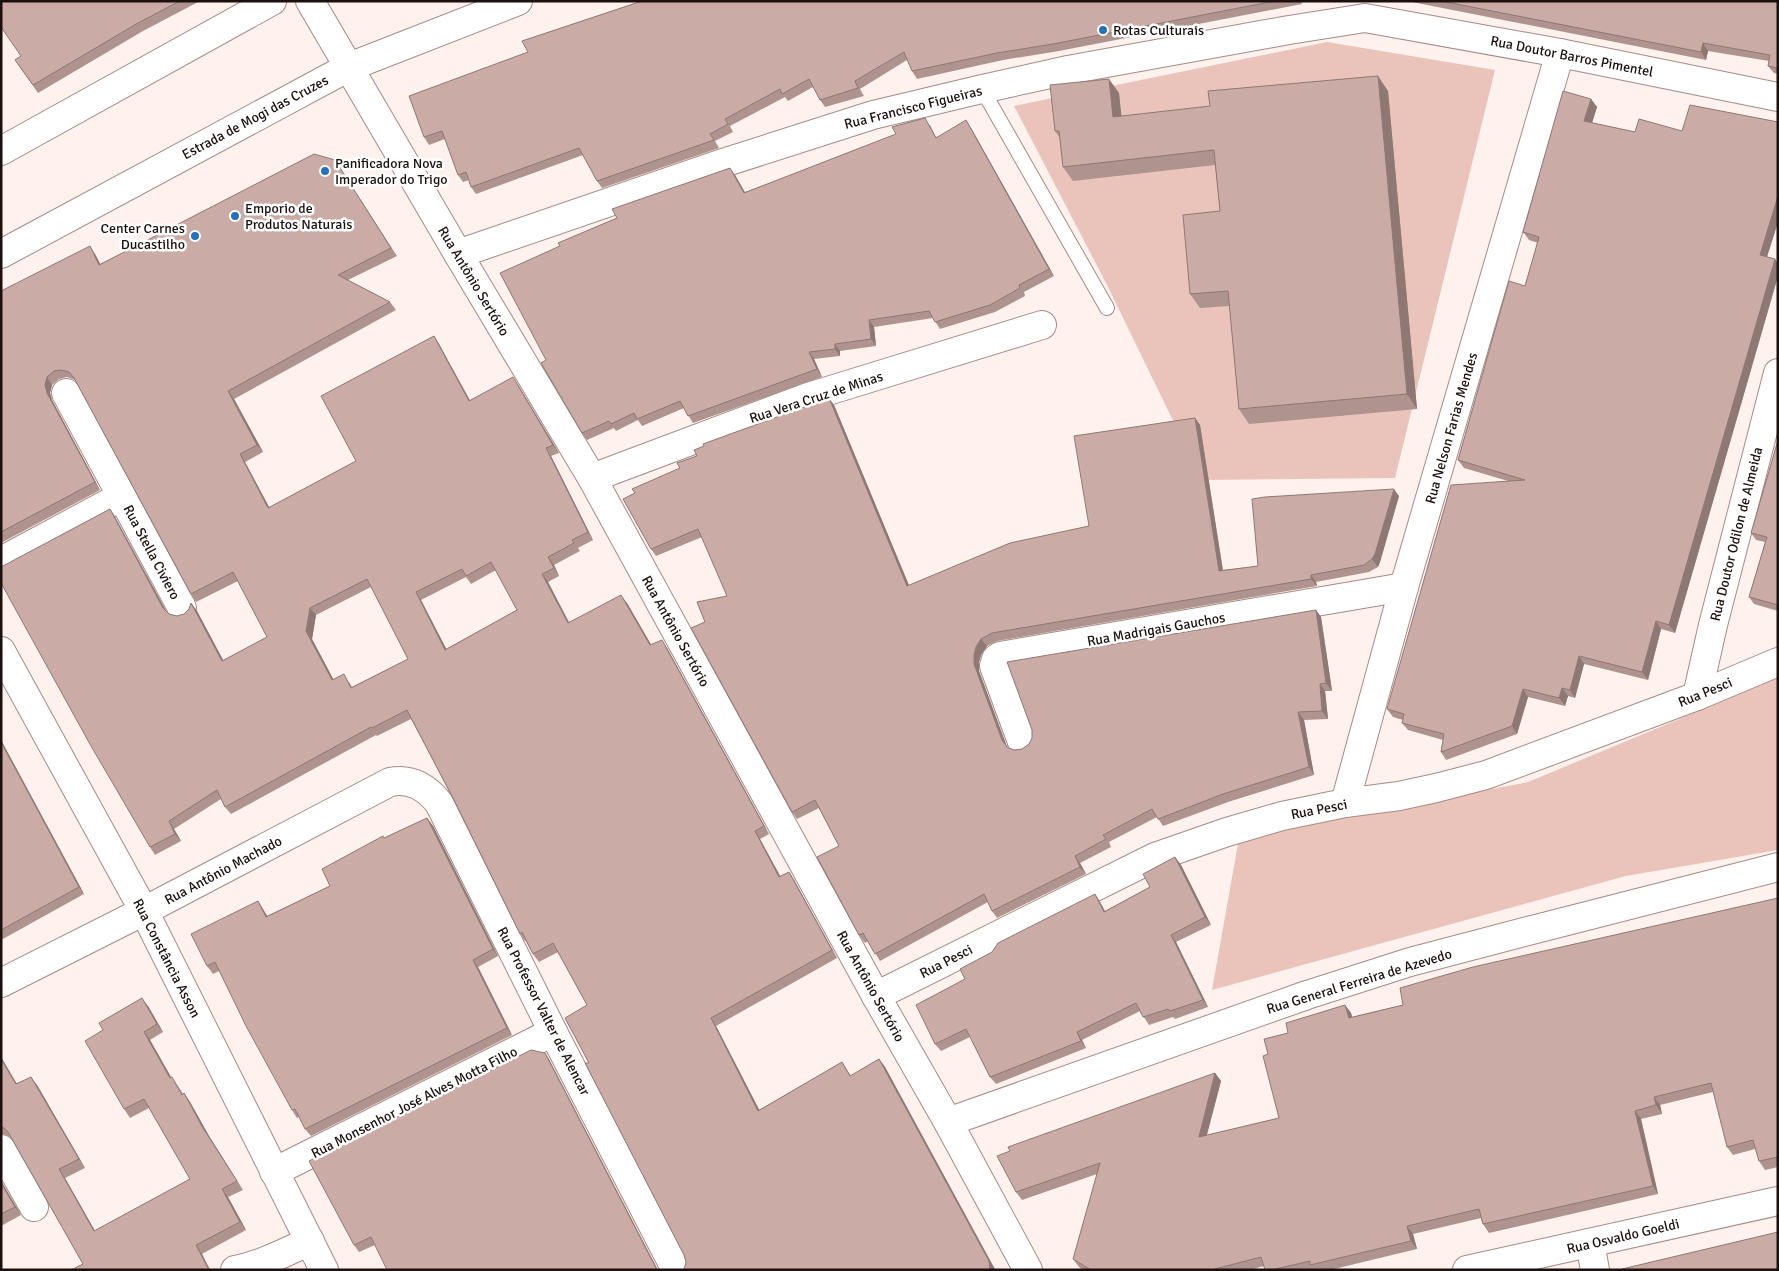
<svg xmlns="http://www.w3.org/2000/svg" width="1779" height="1271" font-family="Signika,sans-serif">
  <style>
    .green { fill: #eac4bb }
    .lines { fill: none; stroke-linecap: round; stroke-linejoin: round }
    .lane-casing { stroke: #a88a83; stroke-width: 16 }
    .street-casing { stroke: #a88a83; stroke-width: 30 }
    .secondary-casing { stroke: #a88a83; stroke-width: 30 }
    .lane { stroke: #fff; stroke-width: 14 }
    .street { stroke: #fff; stroke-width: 28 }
    .secondary { stroke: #fff; stroke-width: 28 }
    .wall { fill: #af938e; fill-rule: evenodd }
    .shaded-wall { fill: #8e7874 }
    .building { fill: #cbaba5; stroke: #8e7874; fill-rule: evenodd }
    .poi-dot { fill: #2271c0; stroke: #fff; stroke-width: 2 }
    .labels { text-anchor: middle; stroke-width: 5; stroke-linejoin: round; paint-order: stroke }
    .poi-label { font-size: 14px; fill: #1b100e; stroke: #fff; text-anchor: start }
    .street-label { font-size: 14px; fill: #1b100e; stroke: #fff }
  </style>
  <rect width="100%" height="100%" fill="#fff1ee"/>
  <!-- green -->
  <g class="green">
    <path d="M1327 42 1495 70 1395 478 1202 480 1107 285 1014 106Z"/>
    <path d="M1778 678V850L1626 876 1212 990 1239 838 1528 782Z"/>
  </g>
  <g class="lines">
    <defs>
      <path id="lane" d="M982 89 1107 308"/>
      <g id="street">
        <path d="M310 1 458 254 592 478 876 996 948 1122 1028 1270"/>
        <path d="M458 254 723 163 873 115 982 89 1068 70 1289 30 1365 18 1560 53 1778 97"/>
        <path d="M66 393 182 608"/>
        <path d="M592 478 805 398 1042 325"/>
        <path d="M1 561 122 496"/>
        <path d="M1 651 144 911 324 1270"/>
        <path d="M1697 696 1713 625 1778 373"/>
        <path d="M1022 742 994 666 996 659 1000 656 1404 587"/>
        <path d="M1345 803 1404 587 1560 53"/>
        <path d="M1 983 144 911 390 782C411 778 426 787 439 803L553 1032 676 1270"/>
        <path d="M876 996 1155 857 1227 832 1282 816 1345 803 1399 796 1436 788 1486 775 1697 696 1778 662"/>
        <path d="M948 1122 1307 995 1410 962 1532 930 1778 867"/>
        <path d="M1 1149 34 1207"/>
        <path d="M274 1172 553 1032"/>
        <path d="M1590 1243 1595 1270"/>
        <path d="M235 1270C261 1265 286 1252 310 1241"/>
        <path d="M1467 1270 1778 1201"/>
      </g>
      <g id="secondary">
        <path d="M1 151 272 1"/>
        <path d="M1 254 349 67 518 1"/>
      </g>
    </defs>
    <!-- lane casing -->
    <use href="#lane" class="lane-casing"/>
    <!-- street casing -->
    <use href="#street" class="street-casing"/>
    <!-- secondary casing -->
    <use href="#secondary" class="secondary-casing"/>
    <!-- lane -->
    <use href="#lane" class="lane"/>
    <!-- street -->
    <use href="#street" class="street"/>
    <!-- secondary -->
    <use href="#secondary" class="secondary"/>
  </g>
  <!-- wall -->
  <g class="wall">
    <path d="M1 1H200L143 31 38 93 15 60 21 56Z"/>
    <path d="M642 1H1301L1302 4 1059 51 1003 60 917 79 912 71 907 60 860 89 864 96 825 107 820 100 813 87 788 101 785 97 730 126 733 132 715 141 719 148 602 188 597 181 583 155 476 194 471 187 469 180 463 182 458 175 445 139 429 145 424 137 528 52Z"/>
    <path d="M1407 1H1778V74L1774 73 1768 66 1769 61 1708 51 1706 60Z"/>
    <path d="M1388 91 1417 409 1249 424 1239 409 1230 306 1200 308 1190 294 1220 211 1215 165 1073 181 1063 167 1060 138 1055 131 1119 93 1121 116Z"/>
    <path d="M1591 99 1597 107 1592 123 1635 132 1682 131 1778 122V222L1767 257 1775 259 1778 264V276L1675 633 1661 629 1648 680 1584 664 1575 698 1568 696 1565 706 1528 697 1517 734 1446 760 1441 752 1443 740 1408 730 1402 723 1403 720 1393 717 1387 709 1508 481 1464 468 1458 460 1525 286 1538 243 1529 240 1523 232Z"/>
    <path d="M930 125 936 137 971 128 1054 276 1024 292 1025 296 995 312 940 329 933 318 874 327 876 346 840 351V356L814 359 822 377 693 423 684 408 642 426 638 420 616 431 614 428 587 440 582 433 546 360 560 246 735 175 745 192Z"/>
    <path d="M335 160 397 256 348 280 390 302 396 310 234 399 263 452 245 462 269 508 356 461 434 336 439 344 470 400 518 385 559 453 551 456 593 540 578 548 580 551 554 565 559 576 548 582 569 622 627 603 651 645 667 648 769 834 760 839 780 876 789 872 794 880 837 958 716 1026 759 1110 842 1062 851 1076 879 1059 885 1067 995 1269 686 1262 684 1255 589 1063 587 1005 558 952 539 962 533 954 526 941H525L520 934 456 804 411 719 377 736 376 735 231 814 225 807 221 799 174 829 181 841 155 855 150 847 3 567 110 509 115 517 166 610 169 614 177 616 184 614 189 609 191 603 197 611 223 661 267 637 238 581 196 602 191 594 77 382 75 380 67 377 59 379 52 385 50 393 52 400 100 490 1 543V291L95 254 100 264ZM496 570 517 610 446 649 421 600 466 577 471 584ZM371 587 408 659 352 687 349 682 333 679 312 639 316 615Z"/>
    <path d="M834 405 909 585 1089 526 1195 418 1200 425 1223 570 1258 566 1399 496 1380 562 1378 567 1369 572 1316 582 1317 586 997 641 987 646 981 655 979 662V671L1007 747 1014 750 1022 749 1316 610 1321 617 1332 691H1325L1328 719 1304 720 1314 775 1228 802 1163 826 1157 817 1109 842 1111 847 1080 863 1086 874 997 918 992 911 988 902 880 961 868 941 865 943 859 935 839 846 819 808 797 819 792 812 705 622 727 596 702 537 656 556 651 549Z"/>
    <path d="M1778 440V611L1754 604 1749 597 1765 542 1756 540 1751 533Z"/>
    <path d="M1 740 84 894 1 940Z"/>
    <path d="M427 818 433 826 498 956 478 967 512 1035 311 1136 305 1129 299 1117 297 1118 292 1110 219 971 213 974 207 966 258 901 267 916 330 886 385 838Z"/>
    <path d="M1175 857 1181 865 1211 925 1176 942 1208 1007 1175 1019 1173 1017 1149 1025 1140 1011 1082 1040 1086 1048 996 1084 990 1077 970 1037 941 1051 935 1044 992 952 1095 894 1100 902 1105 911 1150 887Z"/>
    <path d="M1778 898V1167L1765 1170 1759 1161 1755 1149 1733 1155 1727 1147 1713 1092 1660 1105 1662 1114 1641 1119 1658 1194 1489 1233 1483 1224 1481 1218 1413 1234 1417 1249 1330 1270H1265L1264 1266 1250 1270H1083L1079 1267 1073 1259 1097 1174 1022 1200 1016 1192 1215 1073 1221 1081 1207 1135 1279 1118 1268 1054 1288 1033 1345 1005 1351 1013 1352 1017 1403 1005Z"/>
    <path d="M148 1006 163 1032 150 1040 171 1077 178 1086 183 1094 184 1093 190 1102 209 1136 243 1190 228 1197 246 1230 202 1254 210 1270H71L83 1264 12 1138 9 1136 1 1134V1057L17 1084 37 1085 85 1168 65 1178 95 1231 190 1179 149 1108 130 1118 124 1109Z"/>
    <path d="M545 1053 550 1061 375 1245 359 1252 354 1245Z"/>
    <path d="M1 1181 21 1215 1 1226Z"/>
  </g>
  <!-- shaded-wall -->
  <g class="shaded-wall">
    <path d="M1703 43 1708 51 1706 60 1701 52Z"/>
    <path d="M1378 76 1388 91 1417 409 1407 394Z"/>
    <path d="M1109 79 1119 93 1123 131 1113 117Z"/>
    <path d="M1591 99 1597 107 1590 129 1584 121Z"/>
    <path d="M966 120 971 128 1054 276 1049 269Z"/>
    <path d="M730 168 735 175 749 200 744 193Z"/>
    <path d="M1778 196V222L1765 263 1760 255Z"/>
    <path d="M90 246 95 254 105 273 99 265Z"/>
    <path d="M1775 259 1778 264V276L1675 633 1669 625Z"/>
    <path d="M869 320 874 327 876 346 871 339Z"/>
    <path d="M434 336 439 344 474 409 469 401Z"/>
    <path d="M835 344 840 351V356L835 349Z"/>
    <path d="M809 352 814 359 822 377 817 369Z"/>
    <path d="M47 377 52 385 50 393 52 400 100 490 95 482 47 393 45 385Z"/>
    <path d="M513 377 518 385 559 453 553 445Z"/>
    <path d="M228 391 234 399 263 452 257 445Z"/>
    <path d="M829 398 834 405 912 593 907 586Z"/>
    <path d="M1195 418 1200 425 1224 578 1219 571Z"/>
    <path d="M546 448 551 456 593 540 588 532Z"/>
    <path d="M240 454 245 462 274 516 268 508Z"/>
    <path d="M1394 489 1399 496 1380 562 1378 567 1372 559Z"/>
    <path d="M110 509 115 517 168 615 163 608Z"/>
    <path d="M548 557 554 565 559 576 554 568Z"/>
    <path d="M542 574 548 582 573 631 568 623Z"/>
    <path d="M1311 575 1316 582 1317 586 1311 579Z"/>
    <path d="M416 592 421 600 451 658 445 650Z"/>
    <path d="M621 595 627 603 656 653 650 645Z"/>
    <path d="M191 603 197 611 228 669 222 661Z"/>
    <path d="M310 608 316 615 312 639 338 688 332 680 306 631Z"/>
    <path d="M1316 610 1321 617 1332 691 1326 683Z"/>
    <path d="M1656 621 1661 629 1648 680 1642 672Z"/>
    <path d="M981 639 987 646 981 655 979 662V671L1007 747 1002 740 974 664V655L976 647Z"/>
    <path d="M662 640 667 648 769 834 764 826Z"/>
    <path d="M1579 656 1584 664 1575 698 1570 690Z"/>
    <path d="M1320 684 1325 691 1328 719 1322 711Z"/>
    <path d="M1562 688 1568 696 1565 706 1559 698Z"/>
    <path d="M1523 689 1528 697 1517 734 1512 726Z"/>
    <path d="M1298 712 1304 720 1314 775 1309 767Z"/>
    <path d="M1 740 84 894 79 887 1 742Z"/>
    <path d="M427 818 433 826 498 956 493 949Z"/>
    <path d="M169 821 174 829 181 841 175 834Z"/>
    <path d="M755 831 760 839 785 885 779 877Z"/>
    <path d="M1075 856 1080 863 1086 874 1080 867Z"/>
    <path d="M1175 857 1181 865 1211 925 1205 917Z"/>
    <path d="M789 872 794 880 837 958 832 950Z"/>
    <path d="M1095 894 1100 902 1109 919 1104 912Z"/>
    <path d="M258 901 263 909 272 924 266 917Z"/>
    <path d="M1171 935 1176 942 1208 1007 1203 1000Z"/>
    <path d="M473 960 478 967 512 1035 507 1028Z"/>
    <path d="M142 998 148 1006 163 1032 157 1024Z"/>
    <path d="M1345 1005 1351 1013 1355 1026 1349 1018Z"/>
    <path d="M711 1018 716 1026 764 1119 758 1111Z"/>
    <path d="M144 1032 150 1040 176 1086 170 1078Z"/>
    <path d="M1077 1032 1082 1040 1086 1048 1081 1041Z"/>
    <path d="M545 1053 550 1061 658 1270H657Z"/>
    <path d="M1 1057 22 1093 16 1084 1 1059Z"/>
    <path d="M879 1059 885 1067 995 1270H990Z"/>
    <path d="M1215 1073 1221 1081 1204 1145 1199 1137Z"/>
    <path d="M31 1077 37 1085 85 1168 79 1159Z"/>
    <path d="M184 1093 190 1102 209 1136 243 1190 203 1128Z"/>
    <path d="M1654 1097 1660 1105 1662 1114 1656 1105Z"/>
    <path d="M1635 1111 1641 1119 1658 1194 1653 1186Z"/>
    <path d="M59 1169 65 1178 100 1240 94 1231Z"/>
    <path d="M1 1181 21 1215 15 1207 1 1183Z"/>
    <path d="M222 1189 228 1197 246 1230 240 1222Z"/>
    <path d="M1407 1226 1413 1234 1417 1249 1411 1241Z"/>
    <path d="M196 1245 202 1254 210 1270H209Z"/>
  </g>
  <!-- building -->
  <g class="building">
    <path d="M1 1H180L138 23 33 85 15 60 21 56 1 27Z"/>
    <path d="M642 1H1275L1053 44 997 53 912 71 904 52 855 81 858 88 820 100 809 79 782 94 780 89 725 119 728 124 710 134 714 140 597 181 579 148 471 187 466 172 458 175 442 131 424 137 409 96 528 52 522 41Z"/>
    <path d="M1441 1H1778V68L1768 66 1770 55 1703 43 1701 52Z"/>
    <path d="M1378 76 1407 394 1239 409 1228 291 1190 294 1183 215 1220 211 1214 150 1063 167 1059 131H1055L1050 85 1109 79 1113 117 1210 106 1208 91Z"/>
    <path d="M1563 91 1591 99 1584 121 1635 132 1639 119 1682 131 1690 105 1778 122V196L1760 255 1775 259 1669 625 1656 621 1642 672 1579 656 1570 690 1562 688 1559 698 1523 689 1512 726 1441 752 1444 734 1402 723 1404 714 1387 709 1451 485 1525 480 1458 460 1509 281 1525 286 1539 237 1523 232Z"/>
    <path d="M925 118 936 138 966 120 1049 269 1019 285 1020 288 990 305 935 322 929 311 869 320 871 339 835 344V349L809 352 817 369 688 416 680 401 637 419 634 413 611 424 609 421 582 433 541 363 546 360 500 273 560 246 558 243 617 218 612 209 730 168 744 193 896 134 892 127Z"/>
    <path d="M314 154 335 160 391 248 338 275 390 302 228 391 257 445 240 454 268 508 356 461 321 396 434 336 469 401 513 377 553 445 546 448 588 532 572 540 574 543 548 557 554 568 542 574 568 623 621 595 650 645 662 640 764 826 755 831 779 877 789 872 832 950 711 1018 758 1111 842 1062 850 1076 879 1059 989 1261 990 1270H684L686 1262 684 1255 585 1063H589L565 1018 587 1005 553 943 533 954 522 932 520 934 456 804 407 710 372 728 371 727 225 807 217 790 169 821 175 834 150 847 91 746 1 583V567L110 509 163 608 169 614 177 616 184 614 189 609 191 603 222 661 267 637 233 572 191 594 74 378 69 372 61 370 54 371 47 377 45 385 47 393 95 482 1 532V291L90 246 99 265ZM491 562 517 610 445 650 416 592 462 569 466 576ZM367 579 408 659 351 688 344 674 332 680 306 631 310 608Z"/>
    <path d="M829 398 907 586 1010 543 1089 526 1074 436 1195 418 1219 571 1258 566 1252 499 1265 497 1394 489 1375 554 1372 559 1364 565 1311 575V579L992 633 981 639 976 647 974 655V664L1002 740 1007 747 1014 750 1022 749 1029 744 1032 738V730L1007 662 1316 610 1326 683 1320 684 1322 711 1298 712 1309 767 1223 794 1158 819 1152 809 1103 835 1106 839 1075 856 1080 867 992 911 984 894 875 954 863 933 859 935 817 857 839 846 815 800 792 812 691 628 705 622 697 602 727 596 698 529 651 549 623 499 635 493 632 489 680 468 677 463 697 456 694 450 704 446 703 444Z"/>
    <path d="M1778 440V605L1749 597 1767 537 1751 533Z"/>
    <path d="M1 742 79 887 1 930Z"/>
    <path d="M427 818 493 949 473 960 507 1028 305 1129 295 1109 292 1110 246 1026 215 962 207 966 191 934 258 901 266 917 330 886 322 869 383 836 384 838Z"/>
    <path d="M1175 857 1205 917 1171 935 1203 1000 1170 1011 1168 1009 1143 1017 1136 1003 1077 1032 1081 1041 990 1077 966 1029 935 1044 916 1005 965 979 960 969 992 952 998 943 1095 894 1104 912 1150 887 1143 874Z"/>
    <path d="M1778 898V1157L1759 1161 1753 1140 1727 1147 1711 1083 1654 1097 1656 1105 1635 1111 1653 1186 1483 1224 1479 1209 1407 1226 1411 1241 1310 1265V1261L1271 1270H1265L1261 1257 1211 1270H1091L1073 1259 1100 1163 1016 1192 997 1156 1010 1151 1008 1147 1215 1073 1199 1137 1279 1118 1263 1056 1268 1054 1264 1039 1288 1033 1286 1023 1345 1005 1349 1018 1403 1005 1400 988 1473 967Z"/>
    <path d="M142 998 157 1024 144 1032 170 1078 172 1077 182 1095 184 1093 203 1128 237 1181 222 1189 240 1222 196 1245 209 1270H71L83 1264 8 1132 3 1127H1V1059L16 1084 31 1077 79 1159 59 1169 94 1231 190 1179 144 1099 124 1109 85 1041 103 1030 99 1023Z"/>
    <path d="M531 1050 545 1053 657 1270H387L371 1237 354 1245 309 1161Z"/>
    <path d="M1 1183 15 1207 1 1214Z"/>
    <path d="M1778 1232V1270H1623L1622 1269Z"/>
  </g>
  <!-- markers -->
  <g class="poi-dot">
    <circle cx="1103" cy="30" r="5"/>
    <circle cx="325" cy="171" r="5"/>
    <circle cx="235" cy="216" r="5"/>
    <circle cx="195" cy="236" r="5"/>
  </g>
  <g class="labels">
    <!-- poi labels -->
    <g class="poi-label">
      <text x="1113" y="35">Rotas Culturais</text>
      <text x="335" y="168">Panificadora Nova<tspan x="335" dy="16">Imperador do Trigo</tspan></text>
      <text x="245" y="213">Emporio de<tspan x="245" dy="16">Produtos Naturais</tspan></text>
      <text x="185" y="233" text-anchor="end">Center Carnes<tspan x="185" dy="16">Ducastilho</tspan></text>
    </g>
    <!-- street labels -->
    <g class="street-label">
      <text transform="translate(1572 56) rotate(11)" y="5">Rua Doutor Barros Pimentel</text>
      <text transform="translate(913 107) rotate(-14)" y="5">Rua Francisco Figueiras</text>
      <text transform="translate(255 117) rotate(-28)" y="5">Estrada de Mogi das Cruzes</text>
      <text transform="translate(474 281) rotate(59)" y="5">Rua Antônio Sertório</text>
      <text transform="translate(816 397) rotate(-18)" y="5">Rua Vera Cruz de Minas</text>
      <text transform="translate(1451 428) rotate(-74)" y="5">Rua Nelson Farias Mendes</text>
      <text transform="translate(1736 534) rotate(-76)" y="5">Rua Doutor Odilon de Almeida</text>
      <text transform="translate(152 552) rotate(62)" y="5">Rua Stella Civiero</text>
      <text transform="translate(1156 629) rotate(-10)" y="5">Rua Madrigais Gauchos</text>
      <text transform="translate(676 631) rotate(61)" y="5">Rua Antônio Sertório</text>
      <text transform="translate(1705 692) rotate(-22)" y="5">Rua Pesci</text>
      <text transform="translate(1319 809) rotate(-11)" y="5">Rua Pesci</text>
      <text transform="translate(223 870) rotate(-28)" y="5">Rua Antônio Machado</text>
      <text transform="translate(167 958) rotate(63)" y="5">Rua Constância Asson</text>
      <text transform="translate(946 961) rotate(-27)" y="5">Rua Pesci</text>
      <text transform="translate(1359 981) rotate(-17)" y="5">Rua General Ferreira de Azevedo</text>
      <text transform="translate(871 986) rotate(61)" y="5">Rua Antônio Sertório</text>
      <text transform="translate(544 1011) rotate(63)" y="5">Rua Professor Valter de Alencar</text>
      <text transform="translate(414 1102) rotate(-27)" y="5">Rua Monsenhor José Alves Motta Filho</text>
      <text transform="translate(1623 1236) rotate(-13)" y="5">Rua Osvaldo Goeldi</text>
    </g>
  </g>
  <!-- border -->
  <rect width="1779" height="1271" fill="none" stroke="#1b100e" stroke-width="5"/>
</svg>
